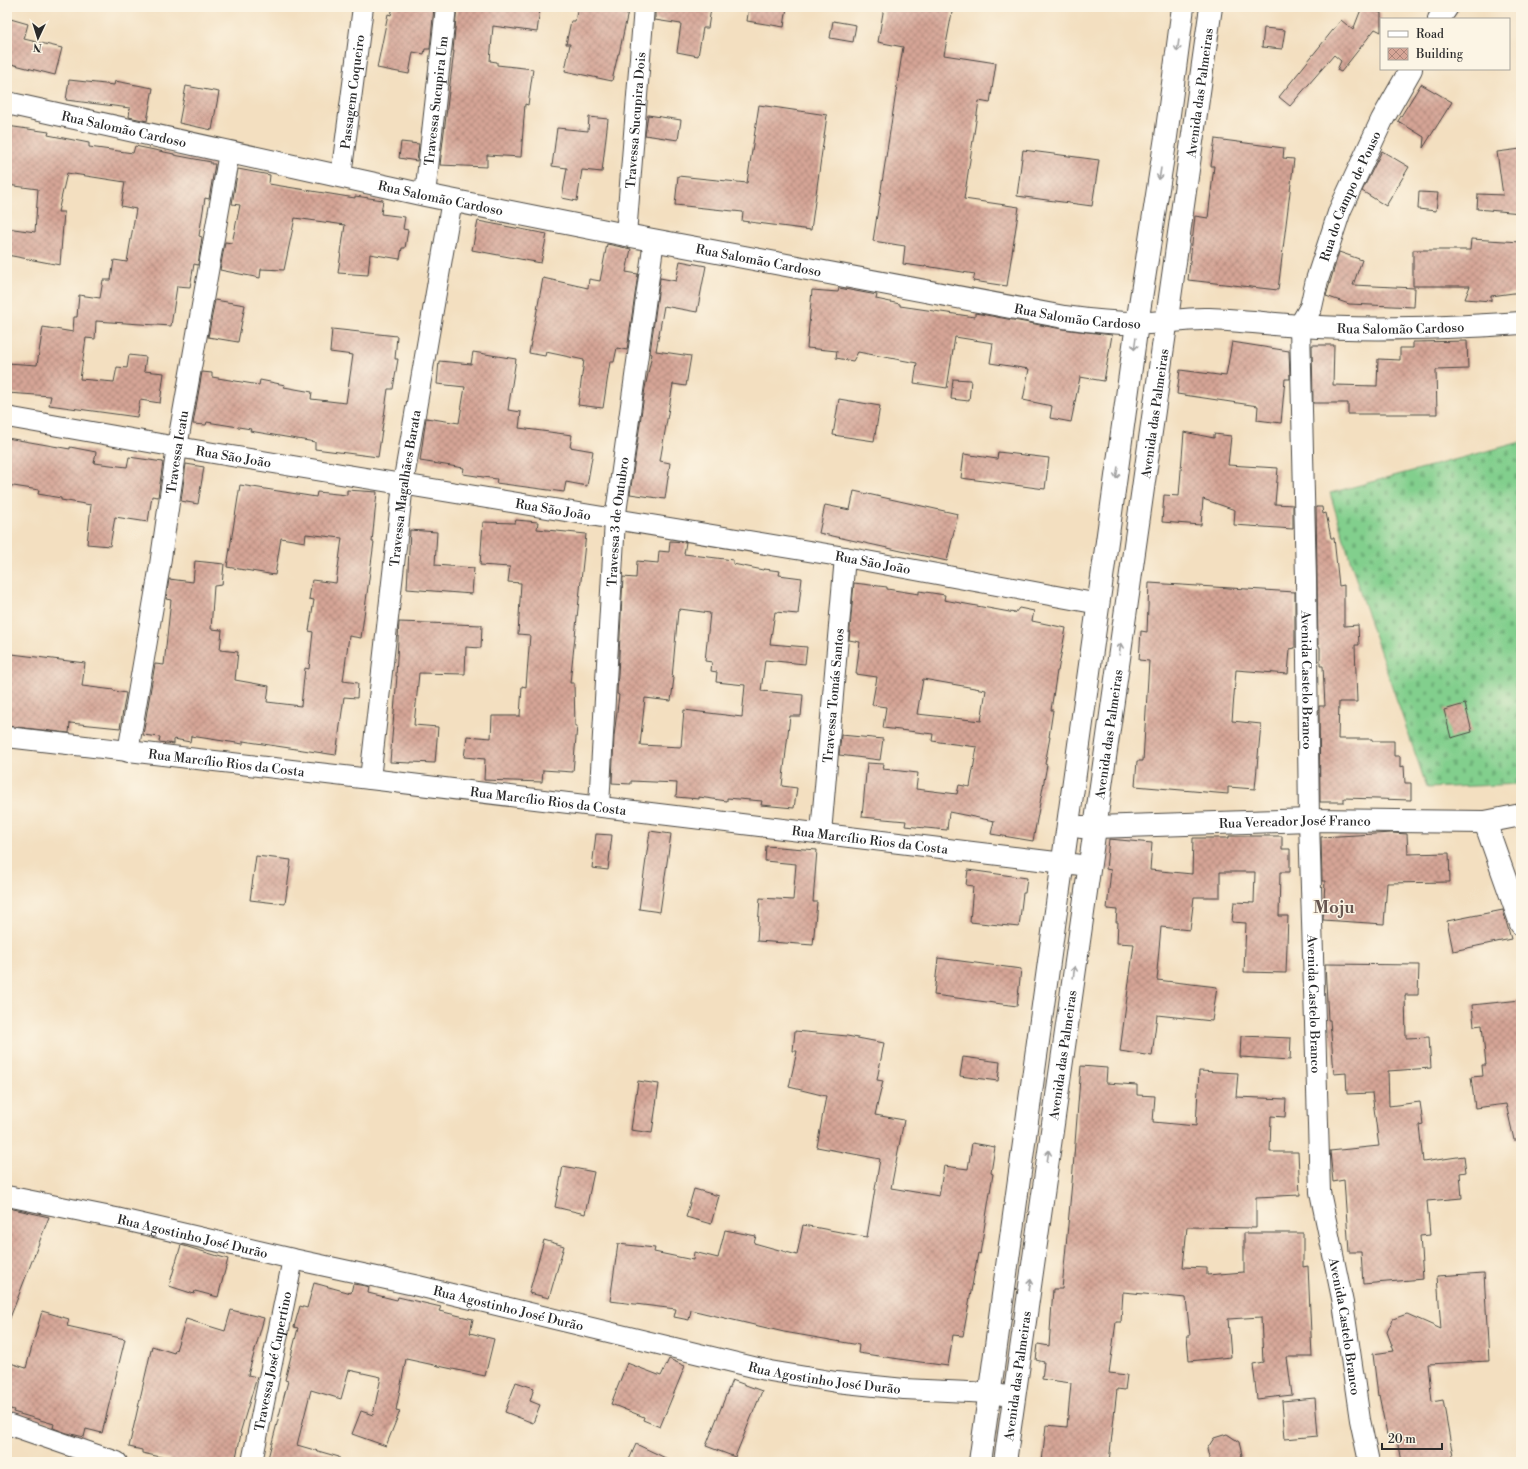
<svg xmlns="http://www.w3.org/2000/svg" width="1528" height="1469" font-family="'Libre Bodoni',serif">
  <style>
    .cemetery { fill: url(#cemetery-stones); stroke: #567d5c }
    .building { fill: url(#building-cross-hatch); fill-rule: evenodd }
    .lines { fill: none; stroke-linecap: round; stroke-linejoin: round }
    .street-casing { stroke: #494641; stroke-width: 22 }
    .secondary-casing { stroke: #494641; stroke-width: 24 }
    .street { stroke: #fff; stroke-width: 20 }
    .secondary { stroke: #fff; stroke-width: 22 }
    .oneway { stroke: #a0a0a0 }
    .labels { text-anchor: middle; stroke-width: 3; stroke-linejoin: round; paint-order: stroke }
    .street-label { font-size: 13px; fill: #2b2b2b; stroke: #fcf5e5 }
    .district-label { font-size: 17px; font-weight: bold; fill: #675650; stroke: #fcf5e5 }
  </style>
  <defs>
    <pattern id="cemetery-stones" width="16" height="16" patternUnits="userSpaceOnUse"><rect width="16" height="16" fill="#82cf8d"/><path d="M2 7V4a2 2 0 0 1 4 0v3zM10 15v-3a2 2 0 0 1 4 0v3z" fill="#70b27a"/></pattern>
    <pattern id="building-cross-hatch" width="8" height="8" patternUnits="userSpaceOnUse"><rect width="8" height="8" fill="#d6a596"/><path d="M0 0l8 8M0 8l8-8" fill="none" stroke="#ae877b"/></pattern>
  </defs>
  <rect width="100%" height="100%" fill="#fcf5e5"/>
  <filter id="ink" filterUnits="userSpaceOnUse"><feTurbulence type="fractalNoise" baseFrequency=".025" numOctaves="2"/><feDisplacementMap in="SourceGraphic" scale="8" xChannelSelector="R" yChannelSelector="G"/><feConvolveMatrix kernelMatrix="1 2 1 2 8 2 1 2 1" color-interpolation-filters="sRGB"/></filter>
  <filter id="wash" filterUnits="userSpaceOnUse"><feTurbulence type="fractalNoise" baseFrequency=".012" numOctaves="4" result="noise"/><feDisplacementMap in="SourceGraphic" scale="16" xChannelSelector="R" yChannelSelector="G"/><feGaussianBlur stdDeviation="0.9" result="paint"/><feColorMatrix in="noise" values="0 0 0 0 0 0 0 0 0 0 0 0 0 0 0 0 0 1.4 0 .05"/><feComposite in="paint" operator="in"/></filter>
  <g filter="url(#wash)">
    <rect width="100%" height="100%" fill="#f3dfc0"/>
    <!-- cemetery -->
    <path class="cemetery" d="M1521 442V784L1427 788 1362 599 1330 493Z"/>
    <g id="blocks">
      <!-- building -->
      <g class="building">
        <path d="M393 7H434L430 49H425L424 54 413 52 409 74 377 68 388 14 391 15Z"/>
        <path d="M457 7H525L540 9 537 32 493 26 490 61 497 62V65L533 69 528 105 525 104 521 157 487 155V167L440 165 454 51H453Z"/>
        <path d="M578 7H629L619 54H618L612 81 565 71 570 44H566L571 21H575Z"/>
        <path d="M655 7H701L711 8 708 28H703L698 56 677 52 681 24 655 20Z"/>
        <path d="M749 7H787L784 27 747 21Z"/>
        <path d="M884 7H953L944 55 996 63 990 103 979 101 964 199 1019 207 1007 286 973 281 975 274 925 266V267L903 264 905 246 873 241 903 47 878 42Z"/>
        <path d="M1362 7 1381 13V32L1375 29 1341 72 1337 70 1341 61 1334 55 1290 106 1279 97 1341 20 1353 30Z"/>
        <path d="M7 18 28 24 24 39 62 48 55 75 7 63Z"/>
        <path d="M833 21 856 25 853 42 830 38Z"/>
        <path d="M1264 28 1285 30 1282 49 1262 47Z"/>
        <path d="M69 80 114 85 115 81 153 88 147 121 129 117 130 108 66 100Z"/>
        <path d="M1421 84 1452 102 1423 148 1424 137 1398 121Z"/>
        <path d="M186 86 219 92 212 130 179 123Z"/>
        <path d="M759 105 827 115 811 230 742 221 743 212 675 205 678 176 747 183Z"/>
        <path d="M648 115 681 120 678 140 645 135Z"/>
        <path d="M589 117 608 119 602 172 582 170 577 201 562 198 567 168 552 166 557 128 588 131Z"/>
        <path d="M7 126 49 132 48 135 89 143V147L133 153 135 146 174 154V155L211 162V164H215L209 199 205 198 199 236 202 237 198 265 194 264 190 287 177 286 171 326 96 321 95 339 86 338 80 379 114 382 117 367 127 368 129 355 146 357 144 371 164 373 160 403 140 400 137 417 49 405 51 396 7 393V363L37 365 43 327 73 332 74 317H77L79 295 100 298 103 280H111L114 260 127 262 136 209 121 206 125 182 67 173 58 212H64L60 265 7 255V228L35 232 38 189 7 185Z"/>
        <path d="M1215 139 1284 148 1283 158 1294 159 1278 290 1188 280 1195 216 1208 218 1214 166H1211Z"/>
        <path d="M401 142 419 144 417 161 399 158Z"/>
        <path d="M1521 149V213L1477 209 1478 194 1503 195 1497 152Z"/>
        <path d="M1023 150 1099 160 1092 206 1017 196Z"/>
        <path d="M1382 151 1409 167 1386 206 1362 191Z"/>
        <path d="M238 169 270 175 269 184 355 198V196L383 200 381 214 405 217 403 229 408 230 405 248H402L400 259 370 254 368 275 338 273 345 225 295 218 284 270 261 269 260 278 220 270 225 242 232 243 240 205 232 204Z"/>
        <path d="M1419 192 1438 193 1436 211 1418 209Z"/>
        <path d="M478 221 547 234 541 263 472 250Z"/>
        <path d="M1471 239 1521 242V292L1491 296V301L1465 299 1470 286H1413V250H1470Z"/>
        <path d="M607 244 631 249 626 272 638 274 627 350 617 348 614 362H610L603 408 578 405 584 360 546 352 545 356 529 353 543 278 588 288 589 279 600 281Z"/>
        <path d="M1339 252 1362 260 1353 285 1415 288 1414 307 1349 304 1326 296Z"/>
        <path d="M680 261 706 266 697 312 664 306 656 351 691 356 686 386 673 384 660 461 670 463 665 499 630 494 645 388 652 354 650 353 660 278 676 281Z"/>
        <path d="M839 288 877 295 876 299 900 304V306L975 317V313L1062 329 1112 335 1104 381 1080 377 1071 422 1050 418 1052 406 1023 400 1029 369 990 363 993 343 955 337 947 388 914 383 917 363 858 352 853 361 836 358 837 351 807 348 812 290 838 292Z"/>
        <path d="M215 300 245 305 238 342 208 337Z"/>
        <path d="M332 329 397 336 395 359H398L393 389H388L378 457 315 449V442L250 431 251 429 207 422 206 425 193 424 202 372 212 373V377L259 385 260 380 285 385 284 387 312 392 311 399 346 403 353 355 330 352Z"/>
        <path d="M1467 341 1468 369 1436 370 1437 414H1348V403H1313L1312 345H1334L1333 385 1377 386 1378 359 1400 360V348H1413V342Z"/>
        <path d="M1232 342 1289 351 1290 379H1285L1281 423 1257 420 1258 406 1177 394 1180 370 1226 376Z"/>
        <path d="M473 352 516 359 508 410 521 412 519 428 572 435 570 447 593 451 587 486 566 482 564 492 496 483 497 479 463 474 464 468 420 461 426 418 459 423 465 387 437 384 439 361 471 364Z"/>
        <path d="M953 379 971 380 969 401 951 399Z"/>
        <path d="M839 399 880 406 874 441 833 435Z"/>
        <path d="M1184 432 1214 438V434L1231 436 1228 465 1278 468 1275 504 1293 505V529L1234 525 1235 510 1203 499 1201 525 1162 522 1164 495 1179 496Z"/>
        <path d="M7 438 70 449V447L96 452 94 463 127 467 129 457 163 462 158 497 152 496 148 522 115 517 110 546 87 544 91 505 61 500V498L38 494 39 490 7 485Z"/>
        <path d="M998 452 1049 458 1045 489 961 478 964 454 997 459Z"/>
        <path d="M186 464 204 467 198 504 181 501Z"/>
        <path d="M240 485 316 497 317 492 347 495V490L377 492 372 542H374L361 638 349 636 343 681 358 683 357 698 344 697 336 755 243 741V744L191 736 190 742 174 739V744L159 742 160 737 143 735 155 664 164 665 171 600 166 599 169 579 193 582 195 561 224 564 222 585 214 586 211 629 222 630 220 650 238 652 235 680 269 686 267 702 301 706 305 668 309 669 313 632 309 631 314 600 309 599 312 580 336 583 342 538 306 534 305 542 281 538 275 575 227 567Z"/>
        <path d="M854 491 958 514 947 561 819 533 825 505 850 510Z"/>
        <path d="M1316 507H1322L1323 514 1326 513 1331 538H1334L1339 586 1344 585V626L1358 625 1359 645H1355L1357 702H1339L1338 739H1372V741H1394V756H1400V767L1404 766 1405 783H1411V800L1344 798V802H1320L1319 706H1325L1323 666H1320V647H1318Z"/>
        <path d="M516 520 538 522 537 529 586 534 570 683H574L575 726H577L573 772 543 770 542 782 484 780 485 759 464 757 467 736 491 738 492 716H520L522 686 526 687 530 635 518 634 521 583 508 582 510 567 480 565 483 522 515 523Z"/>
        <path d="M410 530 437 532 435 565 474 568 472 594 407 589Z"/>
        <path d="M670 541 686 542 684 554 733 560V564L763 570 764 569 780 571 779 575 802 578 798 614 775 612 770 644 807 647 805 664 765 660 761 691 803 695 801 716H790L782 786 797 788 794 808 761 805 762 801 727 798V801L699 797V799L676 797 677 783 631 781V784L612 783 614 736 619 695 617 694 623 577 636 578 637 561 658 563 659 551 669 552ZM680 609 710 613 705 661 712 662 711 671 717 672 716 682 745 685 742 717 684 710 681 747 640 745 645 698 671 701 674 678H672L678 611H679Z"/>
        <path d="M854 583 887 587V589L919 594V591L945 595 944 600 1015 613 1019 608 1034 611 1032 621 1066 628 1058 671H1057L1051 710H1053L1049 737H1050L1045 764 1047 765 1033 841 991 834 994 821 949 812 947 830 905 826 906 821 862 817 867 763 884 764 883 769 918 773 916 789 957 794 959 785 970 787 977 747 932 741 933 734 883 728 886 707 872 705 877 677 856 674 860 642 849 640ZM923 679 986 690 981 721 917 714Z"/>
        <path d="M1149 583 1295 592V648L1290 649 1288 674 1236 670 1232 721 1261 724 1255 789 1228 787V794L1135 786 1137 761H1143L1149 661 1139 660 1141 631 1147 632Z"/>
        <path d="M399 622 482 625 481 648 466 647 465 674 419 673 414 725 438 727 435 763 411 762V763L390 762 397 676H396Z"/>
        <path d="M12 654 85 663 82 686 114 690V691L126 693 120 728 70 723 69 733 7 726V689Z"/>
        <path d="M1465 704 1472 732 1451 738 1444 710Z"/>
        <path d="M841 735 883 739 880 760 839 755Z"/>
        <path d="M650 831 671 834 660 912 639 909Z"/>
        <path d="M1392 833 1407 834 1408 854 1449 853 1450 882 1387 883 1384 924 1323 920 1325 881H1322L1321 837Z"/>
        <path d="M596 834 612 835 608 870 592 868Z"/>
        <path d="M1229 836H1282V849H1290V872H1280L1279 916H1288L1286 973 1244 972 1246 923 1232 922 1234 902 1254 903 1255 872H1220V897H1194L1190 930 1161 927 1157 971H1158L1157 980 1217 987 1212 1021 1157 1015 1152 1056 1120 1051 1134 944 1117 943 1118 922H1116L1117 910 1107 909 1111 870 1106 869 1109 839 1152 843 1150 870 1192 874 1193 838H1229Z"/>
        <path d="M766 846 817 850 813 902H817L813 945 757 941 760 898 793 900 796 864 765 861Z"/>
        <path d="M256 856 291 860 285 904 250 900Z"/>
        <path d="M968 870 1027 878 1025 893H1023L1019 927 970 922 973 886 966 885Z"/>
        <path d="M1503 910 1511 939 1453 951 1447 921Z"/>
        <path d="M938 958 1021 969 1017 1006 934 995Z"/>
        <path d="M1325 964 1419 965 1418 995H1405L1406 1038 1429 1037 1431 1068 1388 1071 1389 1106 1420 1102 1423 1124 1419 1125 1423 1162 1464 1156 1466 1172 1460 1173 1462 1198 1427 1201 1430 1235 1420 1236 1423 1279 1363 1284 1361 1252H1349L1344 1180 1333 1182 1330 1151 1379 1146 1372 1093 1347 1094 1346 1073 1334 1074 1330 1020H1328Z"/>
        <path d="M1521 1000V1140H1514L1506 1104 1475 1108 1471 1077 1483 1076 1482 1065H1486L1482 1025 1474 1026 1472 1005Z"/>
        <path d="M795 1031 847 1036 884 1043 877 1080 883 1081 875 1115 904 1120 891 1188 939 1196 944 1166 968 1169 972 1143 995 1147 991 1173 993 1174 980 1254 978 1253 963 1336 953 1335 948 1366 858 1353 859 1345 784 1332 691 1310 689 1320 674 1317 676 1309 610 1301 618 1244 655 1248 654 1252 693 1260 694 1252 718 1258 725 1230 756 1236 754 1243 797 1255 803 1225 867 1237 880 1159 817 1147 826 1096 789 1087 797 1051H793Z"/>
        <path d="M1241 1036 1291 1038 1290 1060 1240 1057Z"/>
        <path d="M963 1057 1000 1062 998 1081 960 1076Z"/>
        <path d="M1081 1066 1107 1068 1106 1083 1137 1085V1095L1155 1096 1153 1122 1196 1126 1199 1071 1238 1073 1236 1097 1286 1099 1285 1117 1271 1116 1270 1152H1298L1300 1195 1256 1197V1228L1187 1227 1183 1267 1207 1268V1275L1244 1272V1233H1303V1267L1308 1266 1312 1357H1287L1292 1395 1257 1399 1253 1364 1263 1362 1261 1317 1228 1319 1231 1357 1189 1361 1187 1336H1190L1186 1298 1123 1292 1121 1322H1116L1109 1373 1127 1375 1125 1390 1117 1389 1109 1462H1042L1046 1425 1067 1427 1071 1383 1042 1379 1044 1362 1036 1360 1038 1344 1049 1346 1053 1289H1062L1072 1182Z"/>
        <path d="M638 1081 659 1084 652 1133 631 1130Z"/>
        <path d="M563 1166 594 1172 585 1214 555 1207Z"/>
        <path d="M694 1189 719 1196 711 1224 686 1217Z"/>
        <path d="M9 1208 49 1217 8 1323 7 1322V1217Z"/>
        <path d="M544 1240 564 1246 549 1298 529 1293Z"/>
        <path d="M181 1245 228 1259 218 1297 195 1291 194 1294 169 1286Z"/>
        <path d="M1484 1273 1489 1361 1428 1364 1432 1402 1443 1400 1454 1462H1401L1396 1434 1387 1435 1379 1395 1378 1396 1373 1354 1394 1351 1387 1332 1393 1319 1407 1314 1441 1329 1437 1276Z"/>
        <path d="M314 1283 351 1293 353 1284 366 1286 369 1287 368 1293 397 1300 398 1297 441 1307 439 1311 473 1319 470 1333 494 1339 485 1376 406 1359 396 1410 400 1411 386 1446 352 1434 361 1411 373 1415 381 1377 349 1370 341 1399 311 1390 297 1445 339 1457V1462H267L288 1381 285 1380 298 1328 294 1327 300 1306 307 1308Z"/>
        <path d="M231 1310 264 1318 248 1375 257 1377 240 1433 241 1434 235 1462H169L170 1459 142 1453V1450L129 1447 152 1346 174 1353 175 1349 176 1350 186 1319 225 1331Z"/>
        <path d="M42 1311 69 1319 67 1326 125 1339 102 1433 86 1429 84 1437 67 1433 53 1428 54 1424 13 1412 14 1410 7 1408V1362L26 1368Z"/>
        <path d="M669 1359 685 1366 660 1427 643 1420 644 1417 611 1404 627 1363 661 1376Z"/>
        <path d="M732 1380 762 1391 735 1457 706 1446Z"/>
        <path d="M516 1382 534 1388 530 1401 540 1405 533 1423 505 1412Z"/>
        <path d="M1315 1398 1318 1436 1285 1439 1282 1401Z"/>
        <path d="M1227 1434 1239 1442 1242 1455 1237 1462H1210L1207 1449 1214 1438Z"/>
        <path d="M636 1444 674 1462H628Z"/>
      </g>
    </g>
  </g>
  <g filter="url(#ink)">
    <use href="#blocks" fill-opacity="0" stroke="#494641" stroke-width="1"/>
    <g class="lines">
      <defs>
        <g id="street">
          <path id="s1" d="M341 176 363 7"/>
          <path id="s2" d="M425 195 446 7"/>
          <path id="s3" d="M626 235 644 7"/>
          <path id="s4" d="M1300 326 1306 579 1309 820 1320 1192 1343 1303 1360 1420 1369 1462"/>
          <path id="s5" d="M7 417 177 447 845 557 1099 604"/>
          <path id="s6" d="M7 737 370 779 1089 866"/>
          <path id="s7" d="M128 752 160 565 177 447 229 153"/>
          <path id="s8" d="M370 779 403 484 452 200"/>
          <path id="s9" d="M599 806 615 520 654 240"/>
          <path id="s10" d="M821 833 845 557"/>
          <path id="s11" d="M7 1196 116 1218 293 1259 414 1285 770 1371 836 1382 904 1389 990 1393 1014 1397"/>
          <path d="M7 1424 117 1462"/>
          <path id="s12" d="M252 1462 293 1259"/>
        </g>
        <g id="secondary">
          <path d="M1439 19 1447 7"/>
          <path id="s13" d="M7 103 425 195 626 235 1064 317C1092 321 1120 324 1149 323 1169 322 1189 318 1209 319 1239 320 1269 324 1300 326 1373 331 1448 328 1521 323"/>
          <path id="s14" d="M1300 326 1311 307 1317 280 1340 210 1382 120 1411 69"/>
          <path d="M1485 822 1521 924"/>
          <path id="s15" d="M1081 827H1095L1309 820 1485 822 1521 815"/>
          <path d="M980 1462 1137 324 1166 137 1183 7"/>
          <path id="s16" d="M1005 1462C1072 977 1145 492 1211 7"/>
        </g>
      </defs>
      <!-- street casing -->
      <use href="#street" class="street-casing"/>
      <!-- secondary casing -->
      <use href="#secondary" class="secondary-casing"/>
      <!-- street -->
      <use href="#street" class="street"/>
      <!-- secondary -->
      <use href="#secondary" class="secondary"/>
    </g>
    <!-- one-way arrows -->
    <defs><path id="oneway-shaft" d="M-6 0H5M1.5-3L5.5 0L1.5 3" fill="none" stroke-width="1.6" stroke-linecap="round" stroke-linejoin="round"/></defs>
    <g class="oneway">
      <use href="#oneway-shaft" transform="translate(1178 46) rotate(98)"/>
      <use href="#oneway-shaft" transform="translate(1160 174) rotate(99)"/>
      <use href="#oneway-shaft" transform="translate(1135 344) rotate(98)"/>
      <use href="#oneway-shaft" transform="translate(1117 473) rotate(98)"/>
      <use href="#oneway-shaft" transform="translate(1120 649) rotate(-82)"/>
      <use href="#oneway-shaft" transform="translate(1074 972) rotate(-82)"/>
      <use href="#oneway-shaft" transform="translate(1048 1156) rotate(-82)"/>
      <use href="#oneway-shaft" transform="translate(1030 1285) rotate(-82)"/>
    </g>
  </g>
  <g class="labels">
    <!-- street labels -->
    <g class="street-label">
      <text dy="5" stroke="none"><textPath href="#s1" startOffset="85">Passagem Coqueiro</textPath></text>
      <text dy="5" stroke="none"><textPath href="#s16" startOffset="1383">Avenida das Palmeiras</textPath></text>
      <text dy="5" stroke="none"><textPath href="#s2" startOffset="95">Travessa Sucupira Um</textPath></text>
      <text dy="5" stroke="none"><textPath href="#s3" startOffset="115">Travessa Sucupira Dois</textPath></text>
      <text dy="5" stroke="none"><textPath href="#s13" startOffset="120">Rua Salomão Cardoso</textPath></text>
      <text dy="5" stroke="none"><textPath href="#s14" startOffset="140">Rua do Campo de Pouso</textPath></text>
      <text dy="5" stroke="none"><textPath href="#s13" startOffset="444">Rua Salomão Cardoso</textPath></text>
      <text dy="5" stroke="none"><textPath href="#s13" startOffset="768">Rua Salomão Cardoso</textPath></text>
      <text dy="5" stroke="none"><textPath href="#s13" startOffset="1092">Rua Salomão Cardoso</textPath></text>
      <text dy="5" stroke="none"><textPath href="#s13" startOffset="1416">Rua Salomão Cardoso</textPath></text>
      <text dy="5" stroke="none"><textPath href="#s16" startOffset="1059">Avenida das Palmeiras</textPath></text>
      <text dy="5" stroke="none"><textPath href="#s7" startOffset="304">Travessa Icatu</textPath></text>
      <text dy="5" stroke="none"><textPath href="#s5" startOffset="230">Rua São João</textPath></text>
      <text dy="5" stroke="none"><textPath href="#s8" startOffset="293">Travessa Magalhães Barata</textPath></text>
      <text dy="5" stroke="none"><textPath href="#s5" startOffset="554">Rua São João</textPath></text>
      <text dy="5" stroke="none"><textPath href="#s9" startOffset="285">Travessa 3 de Outubro</textPath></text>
      <text dy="5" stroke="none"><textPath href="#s5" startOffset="878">Rua São João</textPath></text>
      <text dy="5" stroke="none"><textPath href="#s4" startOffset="354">Avenida Castelo Branco</textPath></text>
      <text dy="5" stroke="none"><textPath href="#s10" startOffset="138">Travessa Tomás Santos</textPath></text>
      <text dy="5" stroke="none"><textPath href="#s16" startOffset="735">Avenida das Palmeiras</textPath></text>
      <text dy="5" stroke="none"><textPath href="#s6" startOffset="221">Rua Marcílio Rios da Costa</textPath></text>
      <text dy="5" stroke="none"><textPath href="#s6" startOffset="545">Rua Marcílio Rios da Costa</textPath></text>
      <text dy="5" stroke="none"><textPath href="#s15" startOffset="214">Rua Vereador José Franco</textPath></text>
      <text dy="5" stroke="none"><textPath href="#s6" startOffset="869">Rua Marcílio Rios da Costa</textPath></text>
      <text dy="5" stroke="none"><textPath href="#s4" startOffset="678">Avenida Castelo Branco</textPath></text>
      <text dy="5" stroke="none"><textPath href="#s16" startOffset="411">Avenida das Palmeiras</textPath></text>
      <text dy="5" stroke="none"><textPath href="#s11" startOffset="190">Rua Agostinho José Durão</textPath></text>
      <text dy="5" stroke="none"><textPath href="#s11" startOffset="514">Rua Agostinho José Durão</textPath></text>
      <text dy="5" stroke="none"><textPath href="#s4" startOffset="1003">Avenida Castelo Branco</textPath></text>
      <text dy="5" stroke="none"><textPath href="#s12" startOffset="103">Travessa José Cupertino</textPath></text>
      <text dy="5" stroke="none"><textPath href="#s16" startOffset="87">Avenida das Palmeiras</textPath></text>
      <text dy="5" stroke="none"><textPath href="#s11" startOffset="838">Rua Agostinho José Durão</textPath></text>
    </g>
    <!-- district labels -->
    <g class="district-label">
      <text x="1334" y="913">Moju</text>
    </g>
  </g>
  <!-- margin -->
  <rect width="1528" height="1469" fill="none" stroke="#fcf5e5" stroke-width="24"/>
  <!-- legend -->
  <rect x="1380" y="18" width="130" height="52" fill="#fcf5e5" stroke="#a8a49b"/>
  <rect x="1388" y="31" width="20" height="6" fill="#ffffff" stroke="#a8a49b"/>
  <text x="1416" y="38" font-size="12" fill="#2b2b2b">Road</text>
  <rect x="1388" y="48" width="20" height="12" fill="url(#building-cross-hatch)" stroke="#a8a49b"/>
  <text x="1416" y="58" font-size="12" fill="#2b2b2b">Building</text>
  <!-- north arrow -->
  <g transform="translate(38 38) rotate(184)" stroke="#fcf5e5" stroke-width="3" paint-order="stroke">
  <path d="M0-3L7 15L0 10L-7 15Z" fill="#2b2b2b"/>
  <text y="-6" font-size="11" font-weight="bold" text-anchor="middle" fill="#2b2b2b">N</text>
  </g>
  <!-- scale -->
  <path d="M1382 1443v6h60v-6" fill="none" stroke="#2b2b2b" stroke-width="2"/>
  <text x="1388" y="1443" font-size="12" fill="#2b2b2b" stroke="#fcf5e5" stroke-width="3" paint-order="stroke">20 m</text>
</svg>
